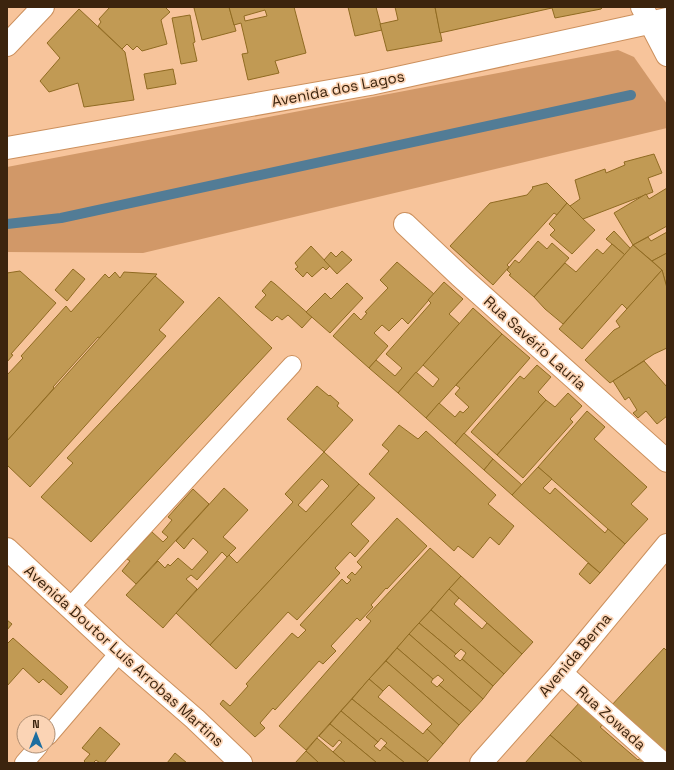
<svg xmlns="http://www.w3.org/2000/svg" width="674" height="770" font-family="'Space Grotesk',sans-serif">
  <style>
    .green { fill: #d19868 }
    .lines { fill: none; stroke-linecap: round; stroke-linejoin: round }
    .stream { stroke: #527c96; stroke-width: 10 }
    .building { fill: #c19a54; stroke: #906b22; fill-rule: evenodd }
    .service-casing { stroke: #cc905d; stroke-width: 20 }
    .minor-casing { stroke: #cc905d; stroke-width: 24 }
    .tertiary-casing { stroke: #cc905d; stroke-width: 24 }
    .service { stroke: #fff; stroke-width: 18 }
    .minor { stroke: #fff; stroke-width: 22 }
    .tertiary { stroke: #fff; stroke-width: 22 }
    .labels { text-anchor: middle; stroke-width: 3.5; stroke-linejoin: round; paint-order: stroke }
    .street-label { font-size: 15px; fill: #3c240e; stroke: #fbd4b5 }
  </style>
  <rect width="100%" height="100%" fill="#f7c49b"/>
  <!-- green -->
  <path class="green" d="M618 50 634 57 667 104V128L143 253 7 252V167Z"/>
  <g class="lines">
    <!-- stream -->
    <path class="stream" d="M7 224 61 218 631 95"/>
  </g>
  <!-- building -->
  <g class="building">
    <path d="M110 7H165L170 12 161 20 167 44 142 51 137 46 133 50 127 44 122 49 98 26 101 22 99 19Z"/>
    <path d="M196 7H229L236 31 202 40 194 8Z"/>
    <path d="M229 7H294L306 53 275 61 279 73 248 80 242 54 248 53 241 23 234 25ZM265 10 267 16 245 21 244 16Z"/>
    <path d="M348 7H376L382 30 355 36Z"/>
    <path d="M395 7H435L442 41 387 51 380 24 398 20Z"/>
    <path d="M435 7H603L601 9 555 18 552 8 440 33Z"/>
    <path d="M79 9 125 52 134 100 84 107 78 83 49 92 40 81 60 58 47 43Z"/>
    <path d="M190 15 195 42 193 43 197 61 181 64 172 18Z"/>
    <path d="M173 69 176 84 147 89 144 74Z"/>
    <path d="M654 154 662 173 648 178 653 192 583 219 570 206 580 199 575 180 605 169 606 173 625 165 624 162Z"/>
    <path d="M547 183 567 203 557 215 554 213 507 265 509 267 493 285 450 246 490 203 527 195 533 188 532 187Z"/>
    <path d="M667 188V226L633 245 614 213 646 194 649 199Z"/>
    <path d="M567 203 583 219 595 230 572 254 550 235 555 230 549 224Z"/>
    <path d="M614 231 631 249 625 255 606 239Z"/>
    <path d="M667 232V253L652 261 633 245 648 237 651 241Z"/>
    <path d="M538 241 547 249 552 243 569 258 534 297 509 275 511 274 507 270 515 260 519 263Z"/>
    <path d="M612 244 625 255 563 324 545 309 534 297 565 263 576 272 597 249 603 254Z"/>
    <path d="M633 245 662 270 627 309 622 304 582 349 559 329Z"/>
    <path d="M311 246 330 266 326 270 323 267 312 277 307 272 303 277 295 269 298 267 295 263Z"/>
    <path d="M342 251 352 260 337 274 324 260 331 252 336 257Z"/>
    <path d="M667 253V285H666L662 270 652 261Z"/>
    <path d="M397 262 434 294 408 324 402 318 389 331 382 325 374 333 388 346 369 368 333 336 354 313 361 320 367 313 365 312 388 288 380 280Z"/>
    <path d="M73 269 85 279 67 301 55 290Z"/>
    <path d="M662 270 667 288V348L654 354 610 383 585 360 614 330 620 327 616 321Z"/>
    <path d="M20 271 56 303 11 354 13 355 7 362V273Z"/>
    <path d="M115 272 120 278 124 272 157 274 100 338 98 337 53 387 54 388 7 441V375L23 358 21 356 66 306 71 312 105 274 109 278Z"/>
    <path d="M155 276 184 302 159 330 166 336 30 487 7 465V441Z"/>
    <path d="M271 281 275 284 312 317 302 328 288 315 282 320 277 316 272 321 255 307 266 295 262 291Z"/>
    <path d="M444 282 463 299 449 314 460 324 398 393 369 368 376 360 395 376 402 368 386 354 431 303 428 300Z"/>
    <path d="M347 283 363 298 330 333 306 312 325 293 331 299Z"/>
    <path d="M219 297 272 348 91 542 41 497 73 463 67 458Z"/>
    <path d="M473 308 502 334 426 418 398 393 416 372 433 387 439 379 423 365Z"/>
    <path d="M502 334 530 358 455 444 426 418 439 403 455 417 460 411 463 413 469 407 455 394 460 388 456 385Z"/>
    <path d="M644 361 667 387V416L657 424 646 411 638 418 633 413 637 410 629 397 625 400 613 381Z"/>
    <path d="M537 365 551 377 538 392 546 400 497 455 471 432 520 376 524 379Z"/>
    <path d="M317 386 329 396 330 395 339 403 337 406 353 420 324 452 287 419Z"/>
    <path d="M568 393 582 406 570 419 573 422 523 478 497 455 546 400 555 407Z"/>
    <path d="M587 411 605 427 594 439 647 487 631 504 648 519 625 544 538 467Z"/>
    <path d="M399 425 418 439 426 431 496 495 488 504 514 526 499 545 490 537 473 558 458 546 454 551 369 474 389 451 382 445Z"/>
    <path d="M464 433 493 459 484 470 455 444Z"/>
    <path d="M324 452 359 484 210 645 176 613 229 555 237 563 293 502 285 494ZM322 479 329 486 306 512 298 505Z"/>
    <path d="M493 459 522 485 512 495 484 470Z"/>
    <path d="M538 467 552 479 543 488 550 494 555 488 605 533 608 529 625 544 600 573 512 495Z"/>
    <path d="M359 484 375 498 351 524 369 541 355 557 350 552 335 568 340 573 297 620 288 612 236 669 210 645Z"/>
    <path d="M224 488 248 510 223 537 236 548 227 557 222 552 197 580 191 575 186 579 197 589 163 628 126 595 158 561 165 568 168 564 170 566 178 558 192 570 208 552 193 538 184 549 176 541Z"/>
    <path d="M193 489 209 504 136 584 122 571 130 561 127 559 152 532 163 542 168 537 162 532 172 520 168 517Z"/>
    <path d="M397 518 427 546 387 589 386 588 371 605 373 607 360 621 357 618 331 646 336 651 323 664 319 661 275 710 273 708 260 723 265 728 255 737 220 704 223 700 230 706 248 686 246 684 292 633 298 638 306 630 300 625 342 579 347 584 351 580 347 577 352 572 355 575 362 567 357 562Z"/>
    <path d="M430 548 461 576 306 750 279 726 371 621 366 617Z"/>
    <path d="M588 563 600 573 590 584 579 574Z"/>
    <path d="M461 576 533 642 522 654 449 589Z"/>
    <path d="M449 589 459 598 454 604 482 629 487 623 522 654 504 674 431 610Z"/>
    <path d="M431 610 504 674 493 686 462 659 466 653 461 649 456 654 419 623Z"/>
    <path d="M7 620 12 624 7 630Z"/>
    <path d="M419 623 456 654 454 656 460 661 462 659 493 686 483 699 409 634Z"/>
    <path d="M409 634 483 699 471 712 439 685 444 680 438 675 433 679 397 648Z"/>
    <path d="M13 638 68 687 61 695 43 679 39 683 23 668 7 686V644Z"/>
    <path d="M397 648 433 679 431 682 437 687 439 685 471 712 459 725 386 661Z"/>
    <path d="M664 648 667 651V756L611 706Z"/>
    <path d="M386 661 459 725 443 744 427 729 432 724 389 685 383 691 369 679Z"/>
    <path d="M369 679 383 691 378 697 423 734 427 729 443 744 428 761 352 699Z"/>
    <path d="M352 699 428 761 426 763H405L384 746 387 743 381 738 378 742 341 711Z"/>
    <path d="M580 702 604 724 600 727 638 760 640 758 647 763H583L550 735Z"/>
    <path d="M341 711 378 742 374 746 380 751 384 746 405 763H377L330 724Z"/>
    <path d="M330 724 377 763H346L333 752 342 742 339 740 333 747 319 736Z"/>
    <path d="M100 727 120 744 104 763H100L96 760 93 763H86L84 761 90 754 82 748Z"/>
    <path d="M550 735 583 763H525Z"/>
    <path d="M317 738 333 752 346 763H319L306 751Z"/>
    <path d="M306 751 319 763H295Z"/>
    <path d="M175 753 187 763H167Z"/>
  </g>
  <g class="lines">
    <defs>
      <g id="service">
        <path d="M70 607 292 365"/>
        <path d="M48 736 119 653"/>
        <path d="M24 763 39 746"/>
      </g>
      <g id="minor">
        <path d="M642 7 667 55"/>
        <path d="M7 45 43 7"/>
        <path d="M7 148 370 84 667 19"/>
        <path d="M405 224 460 276 667 461"/>
        <path d="M561 673 662 763"/>
        <path d="M481 763 561 673 667 545"/>
      </g>
      <path id="tertiary" d="M7 549 119 653 195 719 241 763"/>
    </defs>
    <!-- service casing -->
    <use href="#service" class="service-casing"/>
    <!-- minor casing -->
    <use href="#minor" class="minor-casing"/>
    <!-- tertiary casing -->
    <use href="#tertiary" class="tertiary-casing"/>
    <!-- service -->
    <use href="#service" class="service"/>
    <!-- minor -->
    <use href="#minor" class="minor"/>
    <!-- tertiary -->
    <use href="#tertiary" class="tertiary"/>
  </g>
  <g class="labels">
    <!-- street labels -->
    <g class="street-label">
      <text transform="translate(338 89) rotate(-11)" y="5">Avenida dos Lagos</text>
      <text transform="translate(535 343) rotate(42)" y="5">Rua Savério Lauria</text>
      <text transform="translate(575 655) rotate(-50)" y="5">Avenida Berna</text>
      <text transform="translate(124 656) rotate(42)" y="5">Avenida Doutor Luís Arrobas Martins</text>
      <text transform="translate(611 718) rotate(42)" y="5">Rua Zowada</text>
    </g>
  </g>
  <!-- border -->
  <rect width="674" height="770" fill="none" stroke="#3c240e" stroke-width="16"/>
  <!-- north arrow -->
  <g transform="translate(36 734)"><circle r="19" fill="#fbd4b5" stroke="#af8e72"/>
  <path d="M0-3L7 15L0 10L-7 15Z" fill="#1d6ea0"/>
  <text y="-6" font-size="11" font-weight="bold" text-anchor="middle" fill="#3c240e">N</text>
  </g>
</svg>
